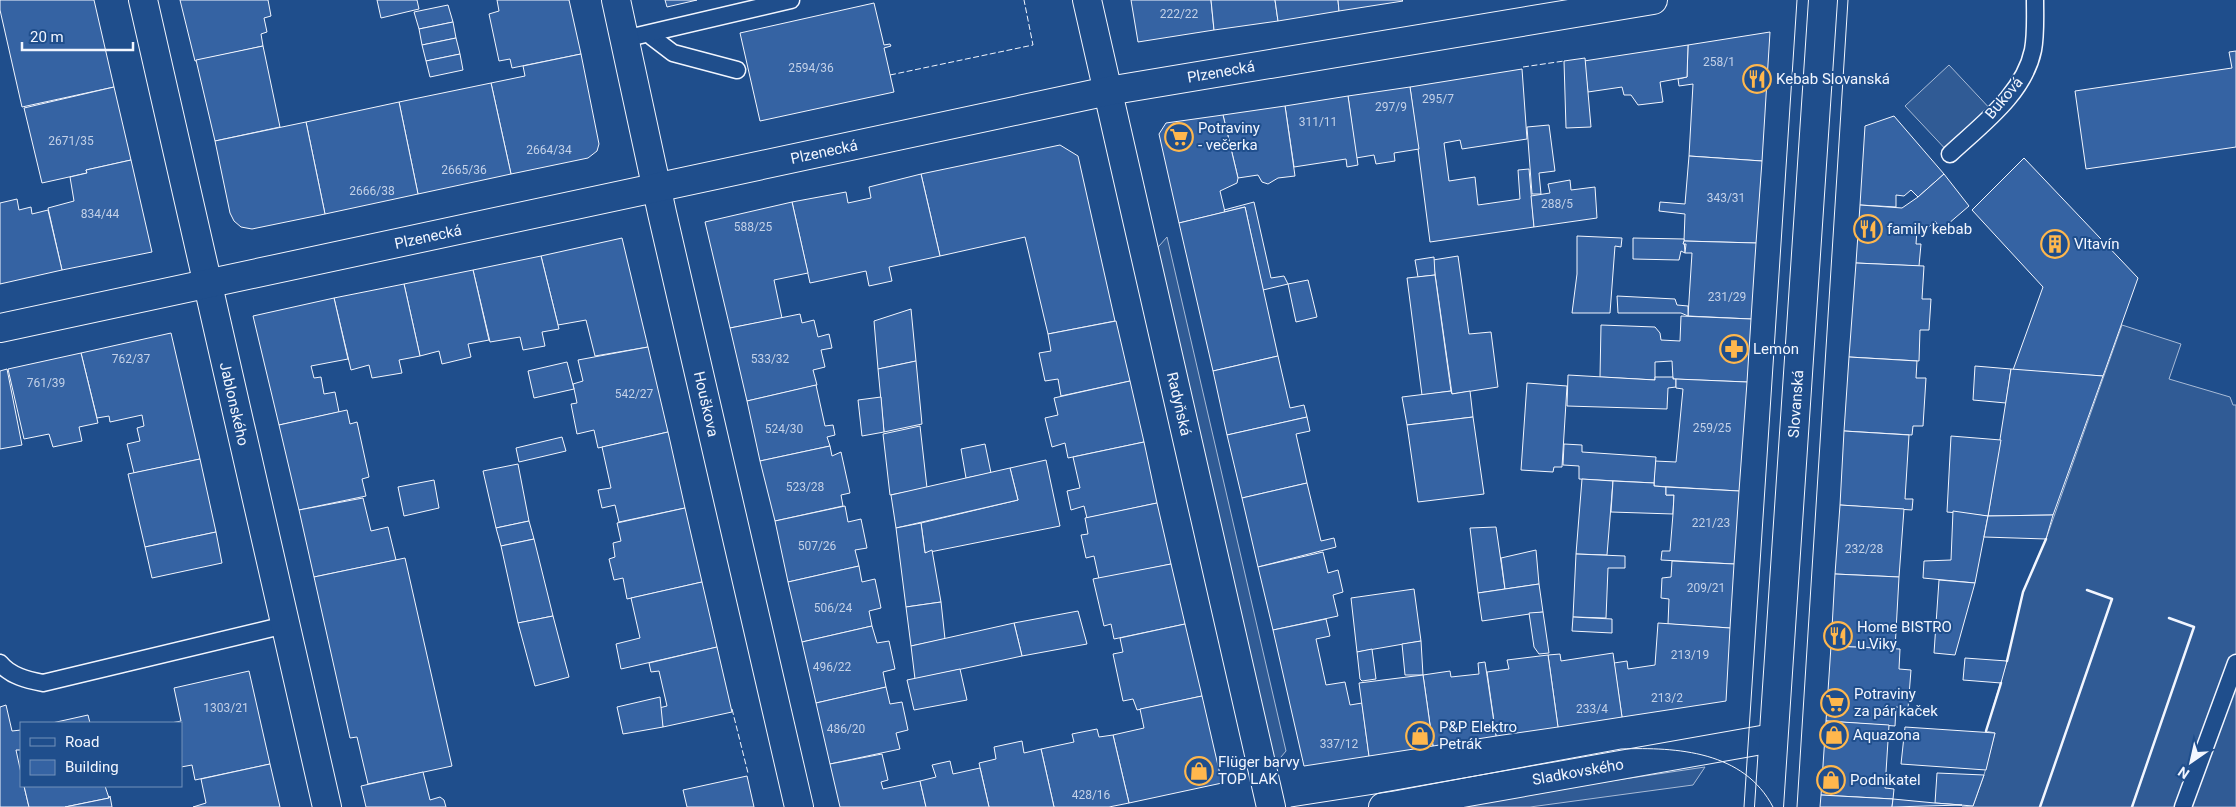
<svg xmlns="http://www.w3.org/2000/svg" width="2236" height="807" font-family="Roboto,sans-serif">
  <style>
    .parking { fill: #305b95; stroke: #a8bbd7 }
    .building { fill: #3563a3; stroke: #f2f6ff }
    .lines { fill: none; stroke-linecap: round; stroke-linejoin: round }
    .service-casing { stroke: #f2f6ff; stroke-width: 19 }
    .minor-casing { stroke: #f2f6ff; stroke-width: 30 }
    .primary-casing { stroke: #f2f6ff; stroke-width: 30 }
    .service { stroke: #1f4e8c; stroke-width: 16 }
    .minor { stroke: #1f4e8c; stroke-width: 28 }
    .primary { stroke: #1f4e8c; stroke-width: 28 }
    .tram { stroke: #f2f6ff; stroke-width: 1 }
    .fence { stroke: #f2f6ff; stroke-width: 1; stroke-dasharray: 6 2.5; stroke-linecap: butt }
    .wall { stroke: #f2f6ff; stroke-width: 2.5 }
    .labels { text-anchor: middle; stroke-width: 4; stroke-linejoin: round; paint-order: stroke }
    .number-label { font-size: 12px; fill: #c3d1e8 }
    .street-label { font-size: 15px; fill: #f2f6ff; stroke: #1f4e8c }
    .poi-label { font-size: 15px; fill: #f2f6ff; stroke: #1f4e8c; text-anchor: start }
  </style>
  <rect width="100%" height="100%" fill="#1f4e8c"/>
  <!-- parking -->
  <g class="parking">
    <path d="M1949 65 1994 113 1950 154 1905 106Z"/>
    <path d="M1167 237 1286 751 1271 769 1152 254Z"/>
    <path d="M2122 325 2181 344 2169 379 2230 397 2233 405H2236V807H1962L1973 806 1984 775 1995 733 1986 731 2007 661 2023 592 2046 539Z"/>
    <path d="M1705 767 1693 785 1530 807H1434Z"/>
  </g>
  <!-- building -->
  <g class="building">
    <path d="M0 0H94L114 87 22 107 0 10Z"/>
    <path d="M180 0H268L271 16 264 18 267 32 261 34 263 46 195 61Z"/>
    <path d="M377 0H417L419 9 381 18Z"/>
    <path d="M497 0H569L581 54 512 68 510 59 499 61 489 14 499 11Z"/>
    <path d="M665 0H697L667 7Z"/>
    <path d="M1131 0H1211L1214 30 1138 42Z"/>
    <path d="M1211 0H1275L1278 21 1214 30Z"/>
    <path d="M1275 0H1338L1339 11 1278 21Z"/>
    <path d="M1338 0H1402L1403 1 1339 11Z"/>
    <path d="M874 3 884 45 890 44 891 46 884 48 894 92 760 121 740 33Z"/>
    <path d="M448 5 453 22 419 29 414 12Z"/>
    <path d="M453 22 456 38 422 45 419 29Z"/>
    <path d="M1770 32 1762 161 1689 156 1693 84 1679 86 1678 79 1687 77 1688 45Z"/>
    <path d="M456 38 460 54 426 61 422 45Z"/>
    <path d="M1688 45 1687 77 1660 82 1663 102 1638 105 1631 95H1624L1622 87 1588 92 1584 61Z"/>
    <path d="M263 46 280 127 215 141 196 60Z"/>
    <path d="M2236 51V147L2086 169 2075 91 2232 68 2229 52Z"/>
    <path d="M460 54 463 70 430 77 426 61Z"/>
    <path d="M581 54 599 144 597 151 588 158 511 174 491 83 525 76 523 66Z"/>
    <path d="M1585 58 1591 127 1566 128 1564 61Z"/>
    <path d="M1522 69 1527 139 1462 149 1460 140 1444 143 1449 181 1475 177 1478 205 1520 199 1518 170 1529 169 1534 227 1430 242 1410 87Z"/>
    <path d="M491 83 511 174 418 194 399 102Z"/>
    <path d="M114 87 131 160 86 170 87 173 42 183 24 108Z"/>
    <path d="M1410 87 1419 149 1394 153 1395 161 1376 164 1374 155 1356 158 1348 96Z"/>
    <path d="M1348 96 1358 165 1347 167 1346 159 1294 167 1285 106Z"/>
    <path d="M399 102 418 194 325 214 306 122Z"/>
    <path d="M1285 106 1295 176 1278 178 1268 184 1262 182 1258 175 1238 178 1223 115Z"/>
    <path d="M1223 115 1238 178 1237 183 1220 191 1225 212 1179 223 1159 134 1166 123Z"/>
    <path d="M1894 116 1944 174 1918 197 1911 190 1904 196 1896 195V207L1860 205 1865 126Z"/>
    <path d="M306 122 325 214 252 229 241 227 234 221 230 213 215 141Z"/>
    <path d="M1549 125 1555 171 1539 173 1541 194H1532L1527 127Z"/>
    <path d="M1060 145 1078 156 1115 321 1048 334 1025 237 940 256 921 174Z"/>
    <path d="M1689 156 1762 161 1756 243 1684 241 1685 214 1659 211 1660 202 1685 204Z"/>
    <path d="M2024 158 2138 278 2103 376 2013 370 2043 287 1972 210Z"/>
    <path d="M131 160 152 252 62 270 48 208 74 201 70 177 87 173 86 170Z"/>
    <path d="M921 174 940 256 889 267 892 281 869 286 866 271 810 283 792 202 846 192 848 203 871 198 869 187Z"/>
    <path d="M1944 174 1969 206 1941 230 1935 221 1927 229 1917 230 1916 244H1921L1919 266 1856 263 1860 205 1902 208 1918 197Z"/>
    <path d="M1570 180 1571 190 1595 187 1597 218 1534 227 1531 196 1550 193 1548 184Z"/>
    <path d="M17 199 19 210 31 207 32 214 48 210 62 270 0 284V203Z"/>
    <path d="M792 202 808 273 774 280 782 318 730 328 705 222Z"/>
    <path d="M1254 202 1271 278 1284 276 1288 284 1263 290 1245 207 1225 212 1224 210Z"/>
    <path d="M1245 207 1278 356 1213 371 1179 223Z"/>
    <path d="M1577 236 1622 238 1621 247 1615 246 1610 313H1572L1577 274Z"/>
    <path d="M622 238 648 347 595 356 586 320 558 325 541 256Z"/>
    <path d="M1633 238 1684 239 1685 253 1681 251 1679 260 1633 259Z"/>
    <path d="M1684 241 1756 243 1751 319 1688 316 1692 253H1685L1686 244H1683Z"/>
    <path d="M541 256 559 329 542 332 545 346 523 350 520 337 490 342 473 270Z"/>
    <path d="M1458 256 1469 334 1491 332 1498 387 1452 394 1433 260Z"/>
    <path d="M1434 257 1435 275 1418 277 1415 260Z"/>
    <path d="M1856 263 1924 266 1922 299H1931L1929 330H1920L1919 361 1849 357Z"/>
    <path d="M473 270 489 340 468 344 471 357 442 364 439 351 420 356 404 284Z"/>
    <path d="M1435 275 1451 391 1422 395 1407 278Z"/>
    <path d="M1308 280 1317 317 1296 322 1288 284Z"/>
    <path d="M404 284 420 356 399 360 402 373 372 378 369 365 351 370 334 298Z"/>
    <path d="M1617 296 1675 299 1677 305 1688 306V316L1681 313H1618Z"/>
    <path d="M334 298 348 359 311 366 314 378 321 377 324 394 335 392 339 412 279 425 253 316Z"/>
    <path d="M911 309 916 361 878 369 874 321Z"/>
    <path d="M800 314 802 323 814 320 818 337 829 334 832 348 821 350 825 367 813 370 817 385 747 401 730 328Z"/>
    <path d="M1681 316 1751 319 1747 382 1673 379 1672 361 1655 362V380L1600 377 1601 325 1655 327 1660 333 1661 340 1680 341Z"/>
    <path d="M1116 321 1130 381 1061 396 1058 379 1045 381 1039 353 1051 351 1048 334Z"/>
    <path d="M171 333 200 459 134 473 127 444 140 441 137 428 144 426 142 415 110 422 109 416 97 418 81 353Z"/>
    <path d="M648 347 668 432 598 448 594 430 577 434 571 404 577 403 573 384 583 381 578 360Z"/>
    <path d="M81 353 98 423 79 427 82 441 53 447 49 434 24 439 8 369Z"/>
    <path d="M1278 356 1290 408 1304 405 1307 417 1227 435 1213 371Z"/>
    <path d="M1849 357 1917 361 1916 378H1926L1923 426H1913L1912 435 1844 431Z"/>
    <path d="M916 361 922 424 884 432 878 369Z"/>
    <path d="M567 362 574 389 534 398 528 371Z"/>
    <path d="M1975 366 2011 369 2006 403 1973 400Z"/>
    <path d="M7 369 22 445 0 449V371Z"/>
    <path d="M2011 369 2103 376 2053 515 1988 516Z"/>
    <path d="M1568 375 1655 380V377H1673V379H1676V387L1668 388 1667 409 1567 406Z"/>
    <path d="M1676 379 1747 382 1739 491 1654 486 1655 461 1676 462 1683 389 1676 388Z"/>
    <path d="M1130 381 1144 442 1068 458 1065 443 1052 447 1045 418 1058 415 1054 398Z"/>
    <path d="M1527 383 1567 386 1562 467H1554L1553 472 1521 470Z"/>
    <path d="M816 385 825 426 833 425 835 435 827 437 830 446 760 461 747 401Z"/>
    <path d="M1451 391 1452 394 1470 391 1473 417 1407 425 1402 397Z"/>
    <path d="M881 397 884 432 862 436 858 400Z"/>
    <path d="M347 410 350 424 357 422 369 477 362 479 366 496 299 510 279 425Z"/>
    <path d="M1307 417 1310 431 1296 434 1307 483 1242 498 1227 435Z"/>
    <path d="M1473 417 1484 494 1418 502 1407 425Z"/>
    <path d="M920 426 927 488 890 495 883 434Z"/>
    <path d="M1844 431 1909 435 1905 499H1913L1912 510 1840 505Z"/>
    <path d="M668 432 685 508 619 522 615 505 602 508 598 490 611 488 602 447Z"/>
    <path d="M1951 436 2001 440 1988 516 1947 512Z"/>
    <path d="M562 437 566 451 519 462 516 448Z"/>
    <path d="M1144 442 1157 503 1087 518 1084 506 1071 510 1067 491 1080 488 1073 457Z"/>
    <path d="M985 444 991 473 966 478 961 449Z"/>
    <path d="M1564 444 1582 445V452L1656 457 1654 483 1579 479V466L1563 465Z"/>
    <path d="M830 446 832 456 841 452 850 493 841 495 843 506 775 521 760 461Z"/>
    <path d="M200 459 216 532 145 547 128 474Z"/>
    <path d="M1046 460 1060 526 925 553 921 523 1018 500 1010 468Z"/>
    <path d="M518 464 529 521 496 528 483 471Z"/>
    <path d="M1010 468 1018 500 896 528 891 495Z"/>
    <path d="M1582 479 1613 481 1607 555 1576 554Z"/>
    <path d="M434 480 439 508 404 516 398 487Z"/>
    <path d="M1613 481 1654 483V486L1666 487V495H1674L1673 514 1611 512Z"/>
    <path d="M1307 483 1321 541 1334 538 1336 547 1258 567 1242 498Z"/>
    <path d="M1666 487 1739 491 1734 564 1661 560 1662 551H1670L1673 514 1674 495H1666Z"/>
    <path d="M363 498 371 531 388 527 396 560 314 577 299 510Z"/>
    <path d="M1157 503 1171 564 1099 579 1094 556 1086 558 1081 535 1088 534 1085 518Z"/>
    <path d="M1840 505 1904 509 1899 577 1835 574Z"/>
    <path d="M845 506 848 522 861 519 867 548 855 550 859 566 788 582 775 521Z"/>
    <path d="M685 508 702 582 627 599 623 578 614 580 609 559 615 557 613 543 621 541 617 523Z"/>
    <path d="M1953 511 1988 516 1975 583 1923 578 1924 561 1951 560Z"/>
    <path d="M2053 515 2046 539 1984 537 1988 516Z"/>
    <path d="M529 521 534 539 501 546 496 528Z"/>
    <path d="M921 523 925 553 932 550 941 602 906 607 896 528Z"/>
    <path d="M1496 527 1505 589 1478 593 1470 528Z"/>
    <path d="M216 532 222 563 152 578 145 547Z"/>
    <path d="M534 539 553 616 518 623 501 546Z"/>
    <path d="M1536 550 1539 584 1505 589 1501 558Z"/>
    <path d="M1323 552 1328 573 1338 570 1343 592 1333 595 1338 616 1273 630 1258 567Z"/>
    <path d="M1576 554 1625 556V568H1608L1606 618 1573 617Z"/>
    <path d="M405 558 452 766 368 784 357 737 350 738 314 577Z"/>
    <path d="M1672 561 1734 564 1730 628 1668 624 1669 599 1661 598 1662 578 1671 577Z"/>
    <path d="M1171 564 1185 624 1114 639 1111 624 1104 626 1093 579Z"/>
    <path d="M859 566 862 582 875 579 881 608 869 611 872 626 802 642 788 582Z"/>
    <path d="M1835 574 1899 577 1895 649 1831 646Z"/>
    <path d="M1939 580 1975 583 1955 655 1934 653Z"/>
    <path d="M702 582 717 647 621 669 616 644 640 638 631 598Z"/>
    <path d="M1539 584 1543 612 1482 621 1478 593Z"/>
    <path d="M1414 589 1421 641 1357 652 1351 598Z"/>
    <path d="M941 602 945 639 911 646 906 607Z"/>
    <path d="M1078 611 1087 644 1022 656 1014 623Z"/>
    <path d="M1543 612 1549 653 1539 654 1534 647 1529 613Z"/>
    <path d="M553 616 569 677 535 686 518 623Z"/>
    <path d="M1573 617 1612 619V633L1572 631Z"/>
    <path d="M1326 619 1330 636 1316 639 1326 685 1345 682 1350 705 1362 703 1369 756 1304 766 1273 630Z"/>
    <path d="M1014 623 1022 656 915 679 911 646Z"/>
    <path d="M1658 623 1730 628 1726 701 1622 717 1614 663 1627 661 1628 669 1655 665Z"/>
    <path d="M1185 624 1202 696 1137 710 1133 699 1123 701 1113 654 1123 652 1120 638Z"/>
    <path d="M872 626 877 643 889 641 895 669 883 672 886 687 816 703 802 642Z"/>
    <path d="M1421 641 1423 675H1405L1402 644Z"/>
    <path d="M1831 646 1900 649 1899 669 1911 670 1908 708 1896 707 1895 726 1826 721Z"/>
    <path d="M717 647 732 712 663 727 659 708 667 706 659 671 651 672 649 663Z"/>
    <path d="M1372 649 1376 679 1362 681 1360 679 1357 652Z"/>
    <path d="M1613 653 1622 717 1558 727 1548 655 1560 654 1561 661Z"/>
    <path d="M1548 655 1558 727 1496 736 1487 672 1509 669 1507 660Z"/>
    <path d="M1965 658 2007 661 2001 683 1963 680Z"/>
    <path d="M1485 662 1496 736 1433 746 1423 675 1450 671 1451 677 1479 674 1478 663Z"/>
    <path d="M960 669 967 700 914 710 907 680Z"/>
    <path d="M249 671 270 764 195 780 192 765 181 767V723H171L181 721 174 688Z"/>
    <path d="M1423 675 1433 746 1369 756 1359 683Z"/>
    <path d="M886 687 890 704 902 702 908 730 896 733 900 749 830 764 816 703Z"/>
    <path d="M1202 696 1222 783 1129 803 1113 735 1144 728 1140 709Z"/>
    <path d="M660 697 663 727 623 734 617 707Z"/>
    <path d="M6 705 12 731 21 730V750H16L21 773V786H24L29 807H0V707Z"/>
    <path d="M88 715 90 723H52Z"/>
    <path d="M1826 721 1889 725 1885 788 1894 789 1893 799 1821 795Z"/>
    <path d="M1905 727 1995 733 1986 770 1901 764Z"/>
    <path d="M1097 729 1099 737 1113 735 1129 803 1109 807H1054L1041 749 1074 742 1072 734Z"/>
    <path d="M1022 741 1024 753 1041 749 1054 807H989L979 763 996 759 994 747Z"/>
    <path d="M882 754 888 780 881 782 883 789 920 781 926 807H840L830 764Z"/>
    <path d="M950 761 953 774 980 768 989 807H926L920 781 936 777 932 765Z"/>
    <path d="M270 764 280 807H193L206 803 201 779Z"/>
    <path d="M423 772 430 800 440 797 444 800 446 807H366L361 786Z"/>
    <path d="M1937 773 1984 775 1973 806 1935 803Z"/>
    <path d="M747 776 754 807H687L683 790Z"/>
    <path d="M24 786H105L109 798 65 807H29Z"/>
    <path d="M1821 795 1893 799 1892 807H1820Z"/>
    <path d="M110 796 112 807H65L109 798Z"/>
    <path d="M1893 799 1935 803 1962 805 1892 807Z"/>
  </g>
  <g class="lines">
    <defs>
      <g id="service">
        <path d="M652 37 673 53 737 70"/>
        <path d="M624 39 791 0"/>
        <path d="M1950 154C1981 125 2024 94 2033 50 2036 34 2035 16 2035 0"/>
        <path d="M0 663C10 676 28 680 43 683L285 625"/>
        <path d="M2183 807 2236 663"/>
      </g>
      <g id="minor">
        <path d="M143 0 327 807"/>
        <path d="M616 0 662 213 799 807"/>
        <path d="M1087 0 1271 807"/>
        <path d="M0 328 1108 91 1653 0"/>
        <path d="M1383 807 1773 738"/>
      </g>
      <path id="primary" d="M1769 807 1823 0"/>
    </defs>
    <!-- service casing -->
    <use href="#service" class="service-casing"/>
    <!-- minor casing -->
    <use href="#minor" class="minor-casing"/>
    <!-- primary casing -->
    <use href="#primary" class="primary-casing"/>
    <!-- service -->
    <use href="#service" class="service"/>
    <!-- minor -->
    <use href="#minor" class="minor"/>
    <!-- primary -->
    <use href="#primary" class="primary"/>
    <!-- tram -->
    <g class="tram">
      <path d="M1291 807 1394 791 1621 749C1677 747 1744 751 1773 807"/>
      <path d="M1744 807 1797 0"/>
      <path d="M1797 807 1848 0"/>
    </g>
    <!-- fence -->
    <g class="fence">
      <path d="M1523 67 1564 61"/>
      <path d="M890 75 1033 45 1024 0"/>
      <path d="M732 709 748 773"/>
    </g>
    <!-- wall -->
    <g class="wall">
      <path d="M2007 661 2023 592 2046 539"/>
      <path d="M1986 731 2001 683"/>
      <path d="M2040 807 2112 599 2087 590"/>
      <path d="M2132 807 2194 627 2169 618"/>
    </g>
  </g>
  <!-- icons -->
  <defs>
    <symbol id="restaurant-ring" viewBox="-11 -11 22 22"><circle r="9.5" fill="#1f4e8c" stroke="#ffb74d" stroke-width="1.5"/><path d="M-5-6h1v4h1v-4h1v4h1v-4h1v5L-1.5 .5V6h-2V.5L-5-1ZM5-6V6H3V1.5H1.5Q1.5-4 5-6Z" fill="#ffb74d"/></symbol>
    <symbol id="supermarket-ring" viewBox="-11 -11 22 22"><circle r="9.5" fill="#1f4e8c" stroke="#ffb74d" stroke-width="1.5"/><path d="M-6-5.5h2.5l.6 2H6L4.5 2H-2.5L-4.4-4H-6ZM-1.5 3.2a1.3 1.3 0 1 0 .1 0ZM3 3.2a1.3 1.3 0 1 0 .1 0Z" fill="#ffb74d"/></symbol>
    <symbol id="building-ring" viewBox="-11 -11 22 22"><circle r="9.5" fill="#1f4e8c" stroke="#ffb74d" stroke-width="1.5"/><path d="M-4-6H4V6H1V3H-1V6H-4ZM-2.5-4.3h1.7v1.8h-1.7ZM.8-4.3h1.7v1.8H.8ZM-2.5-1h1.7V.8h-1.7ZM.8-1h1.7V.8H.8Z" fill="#ffb74d"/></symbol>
    <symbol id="pharmacy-ring" viewBox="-11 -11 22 22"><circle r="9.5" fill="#1f4e8c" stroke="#ffb74d" stroke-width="1.5"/><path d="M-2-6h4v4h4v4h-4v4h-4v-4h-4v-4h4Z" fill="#ffb74d"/></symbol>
    <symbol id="shop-ring" viewBox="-11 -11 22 22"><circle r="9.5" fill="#1f4e8c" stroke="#ffb74d" stroke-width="1.5"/><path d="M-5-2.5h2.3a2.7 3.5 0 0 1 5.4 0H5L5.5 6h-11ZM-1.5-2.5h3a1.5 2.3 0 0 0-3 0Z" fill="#ffb74d"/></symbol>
  </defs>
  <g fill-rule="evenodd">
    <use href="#restaurant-ring" x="1741" y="63" width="32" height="32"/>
    <use href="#supermarket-ring" x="1163" y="121" width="32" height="32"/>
    <use href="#restaurant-ring" x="1852" y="213" width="32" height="32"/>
    <use href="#building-ring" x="2039" y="228" width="32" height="32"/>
    <use href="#pharmacy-ring" x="1718" y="333" width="32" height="32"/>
    <use href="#restaurant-ring" x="1822" y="620" width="32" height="32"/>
    <use href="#supermarket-ring" x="1819" y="687" width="32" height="32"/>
    <use href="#shop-ring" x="1818" y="719" width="32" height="32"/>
    <use href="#shop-ring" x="1404" y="720" width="32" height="32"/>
    <use href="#shop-ring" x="1183" y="755" width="32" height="32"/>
    <use href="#shop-ring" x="1815" y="764" width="32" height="32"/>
  </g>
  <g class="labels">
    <!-- number labels -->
    <g class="number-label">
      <text x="1179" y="18">222/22</text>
      <text x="1719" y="66">258/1</text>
      <text x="811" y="72">2594/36</text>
      <text x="1438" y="103">295/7</text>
      <text x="1391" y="111">297/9</text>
      <text x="1318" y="126">311/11</text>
      <text x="71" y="145">2671/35</text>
      <text x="549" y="154">2664/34</text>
      <text x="464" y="174">2665/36</text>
      <text x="372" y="195">2666/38</text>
      <text x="1726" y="202">343/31</text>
      <text x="1557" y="208">288/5</text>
      <text x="100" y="218">834/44</text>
      <text x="753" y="231">588/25</text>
      <text x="1727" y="301">231/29</text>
      <text x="131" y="363">762/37</text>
      <text x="770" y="363">533/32</text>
      <text x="46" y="387">761/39</text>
      <text x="634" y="398">542/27</text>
      <text x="1712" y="432">259/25</text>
      <text x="784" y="433">524/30</text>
      <text x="805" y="491">523/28</text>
      <text x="1711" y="527">221/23</text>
      <text x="817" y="550">507/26</text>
      <text x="1864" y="553">232/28</text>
      <text x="1706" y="592">209/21</text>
      <text x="833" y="612">506/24</text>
      <text x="1690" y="659">213/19</text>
      <text x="832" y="671">496/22</text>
      <text x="1667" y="702">213/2</text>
      <text x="226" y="712">1303/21</text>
      <text x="1592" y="713">233/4</text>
      <text x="846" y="733">486/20</text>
      <text x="1339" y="748">337/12</text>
      <text x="1091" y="799">428/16</text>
    </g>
    <!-- street labels -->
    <g class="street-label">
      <text transform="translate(1221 72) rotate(-10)" y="5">Plzenecká</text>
      <text transform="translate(2004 98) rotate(-50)" y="5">Buková</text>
      <text transform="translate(824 152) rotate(-12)" y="5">Plzenecká</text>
      <text transform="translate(428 237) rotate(-12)" y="5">Plzenecká</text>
      <text transform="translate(234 404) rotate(77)" y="5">Jablonského</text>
      <text transform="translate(706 404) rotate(77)" y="5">Houškova</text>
      <text transform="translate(1179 404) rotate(77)" y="5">Radyňská</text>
      <text transform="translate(1796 404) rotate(-86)" y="5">Slovanská</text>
      <text transform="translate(1578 772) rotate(-10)" y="5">Sladkovského</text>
    </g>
    <!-- poi labels -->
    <g class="poi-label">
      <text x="1776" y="84">Kebab Slovanská</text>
      <text x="1198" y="133">Potraviny<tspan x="1198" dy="17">- večerka</tspan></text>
      <text x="1887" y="234">family kebab</text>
      <text x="2074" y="249">Vltavín</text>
      <text x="1753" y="354">Lemon</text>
      <text x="1857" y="632">Home BISTRO<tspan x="1857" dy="17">u Viky</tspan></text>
      <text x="1854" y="699">Potraviny<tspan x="1854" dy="17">za pár kaček</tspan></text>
      <text x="1439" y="732">P&amp;P Elektro<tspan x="1439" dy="17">Petrák</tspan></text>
      <text x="1853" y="740">Aquazona</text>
      <text x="1218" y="767">Flüger barvy<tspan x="1218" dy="17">TOP LAK</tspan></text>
      <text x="1850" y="785">Podnikatel</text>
    </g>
  </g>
  <!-- legend -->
  <rect x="20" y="722" width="162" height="65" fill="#1f4e8c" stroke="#7391ba"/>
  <rect x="30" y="738" width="25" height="8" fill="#1f4e8c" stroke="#7391ba"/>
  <text x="65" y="747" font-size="15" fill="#f2f6ff">Road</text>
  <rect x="30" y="760" width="25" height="15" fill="#3563a3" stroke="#7391ba"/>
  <text x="65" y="772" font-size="15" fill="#f2f6ff">Building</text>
  <!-- north arrow -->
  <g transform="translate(2191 762) rotate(214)" stroke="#1f4e8c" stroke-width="4" paint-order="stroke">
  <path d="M0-4L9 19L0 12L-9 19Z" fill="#f2f6ff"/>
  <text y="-8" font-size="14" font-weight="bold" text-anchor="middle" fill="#f2f6ff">N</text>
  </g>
  <!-- scale -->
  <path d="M22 42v8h111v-8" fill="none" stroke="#f2f6ff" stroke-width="2.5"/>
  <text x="30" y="42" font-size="15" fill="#f2f6ff" stroke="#1f4e8c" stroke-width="4" paint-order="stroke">20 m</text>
</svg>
